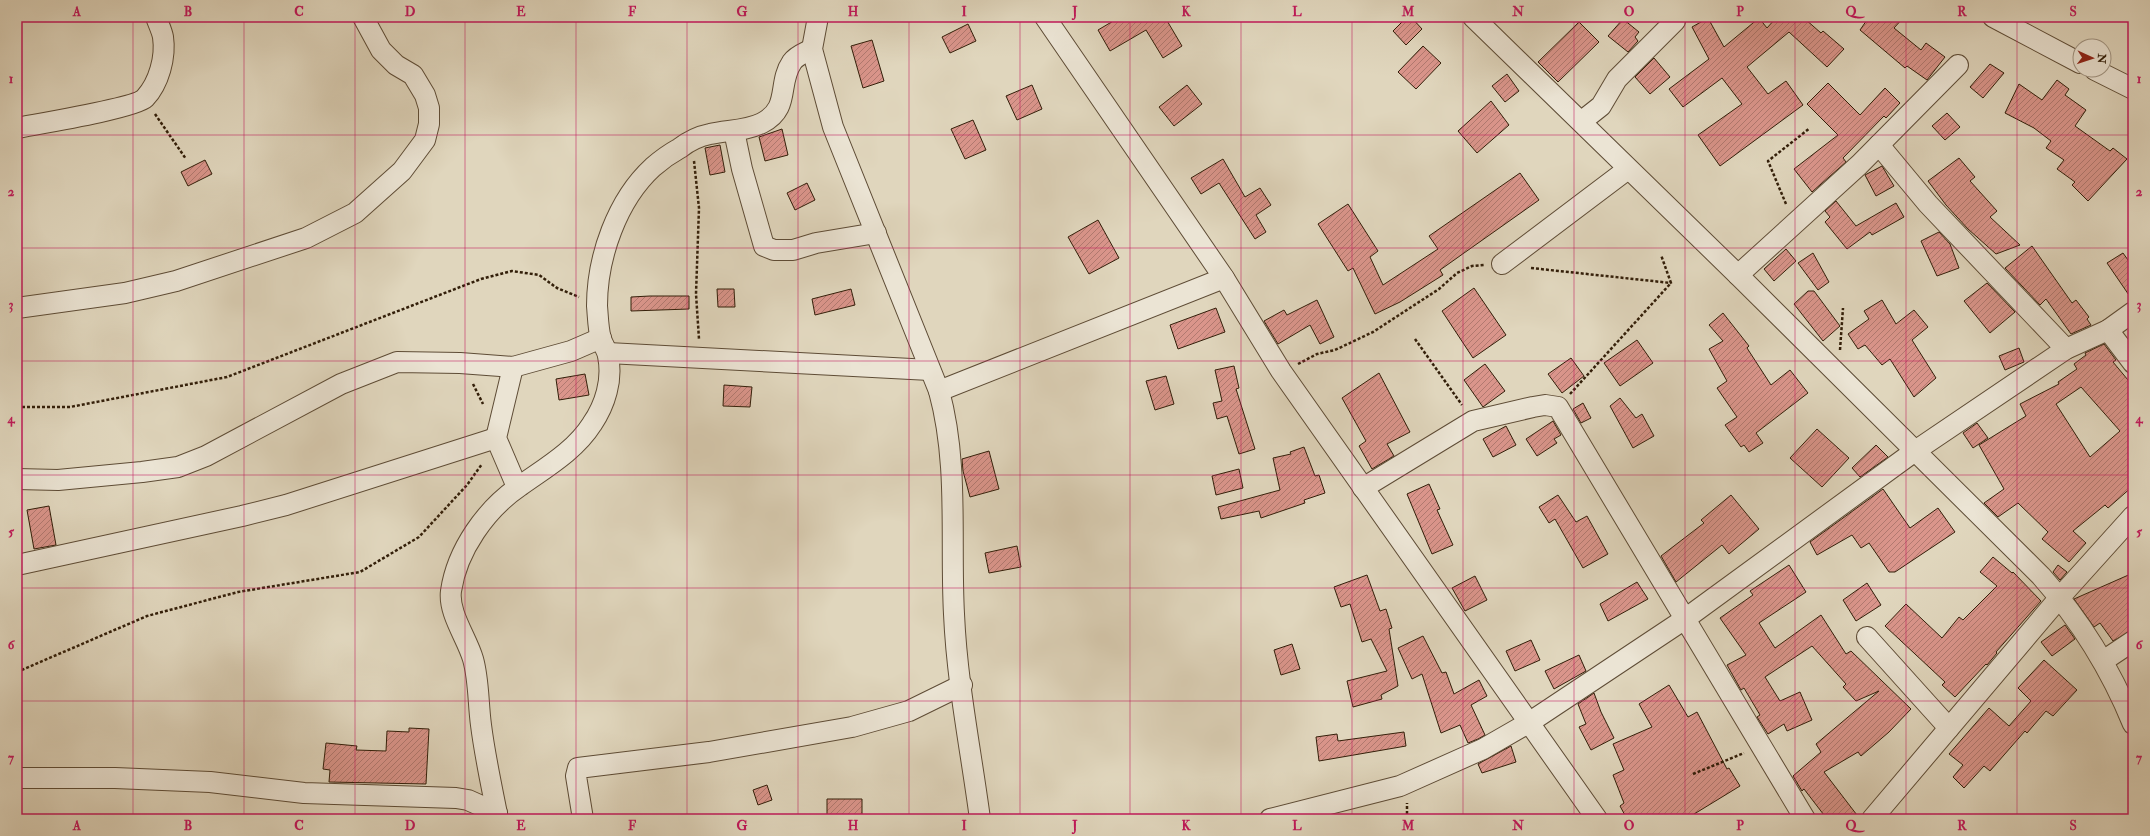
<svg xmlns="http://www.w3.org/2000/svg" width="2150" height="836" font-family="'IM FELL Double Pica',serif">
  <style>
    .building { fill: url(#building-hatch); stroke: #321e09; fill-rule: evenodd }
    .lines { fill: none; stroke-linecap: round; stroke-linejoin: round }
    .minor-casing { stroke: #5e4c36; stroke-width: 22 }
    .path { stroke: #321e09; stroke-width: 2.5; stroke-dasharray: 3 2; stroke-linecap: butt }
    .minor { stroke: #ebe4d4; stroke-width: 20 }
    .grid { fill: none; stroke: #c2185b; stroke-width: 1; stroke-opacity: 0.55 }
    .neatline { fill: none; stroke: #c2185b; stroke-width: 1.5 }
    .grid-label { font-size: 13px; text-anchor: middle; font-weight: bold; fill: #c2185b }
  </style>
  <defs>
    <pattern id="building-hatch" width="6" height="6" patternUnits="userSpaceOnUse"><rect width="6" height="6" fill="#da958b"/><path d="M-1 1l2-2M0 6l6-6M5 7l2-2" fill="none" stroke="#b17970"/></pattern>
  </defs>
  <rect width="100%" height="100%" fill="#e0d6bd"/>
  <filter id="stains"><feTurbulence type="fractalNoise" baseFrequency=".005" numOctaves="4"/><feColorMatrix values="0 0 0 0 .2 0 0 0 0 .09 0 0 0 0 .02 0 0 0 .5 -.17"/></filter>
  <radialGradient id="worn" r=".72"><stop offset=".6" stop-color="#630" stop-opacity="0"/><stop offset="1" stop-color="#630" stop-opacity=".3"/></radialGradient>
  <!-- building -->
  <g class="building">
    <path d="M1120 17H1169L1166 19 1182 46 1163 58 1146 30 1110 51 1098 30Z"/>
    <path d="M1407 17H1411L1422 29 1406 45 1393 31Z"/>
    <path d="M1772 17H1806L1805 19 1821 33 1823 31 1844 49 1827 67 1789 32 1747 67 1768 94 1786 81 1803 105 1720 166 1698 135 1742 104 1722 78 1683 107 1669 89 1709 59 1692 27 1708 18 1724 47 1759 18 1767 28 1775 19Z"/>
    <path d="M1869 17H1904L1894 28 1921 50 1926 43 1945 57 1927 80 1907 66 1905 68 1860 30Z"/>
    <path d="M1623 19 1639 32 1635 37 1638 41 1628 52 1608 36Z"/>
    <path d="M1579 22 1599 42 1558 82 1538 62Z"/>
    <path d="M968 24 976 41 950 53 942 37Z"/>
    <path d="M872 40 884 81 863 88 851 46Z"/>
    <path d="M1423 46 1441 63 1416 89 1398 72Z"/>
    <path d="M1654 58 1670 77 1650 94 1635 77Z"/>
    <path d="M1990 64 2004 73 1983 98 1970 87Z"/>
    <path d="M1507 74 1519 91 1505 102 1492 86Z"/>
    <path d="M2057 80 2069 89 2065 95 2086 110 2075 126 2110 151 2113 148 2127 159 2088 201 2072 185 2075 182 2057 169 2064 160 2046 148 2051 141 2034 128 2005 113 2019 84 2042 100Z"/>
    <path d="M1828 83 1860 115 1885 88 1900 103 1886 118 1884 116 1843 158 1846 162 1812 192 1794 169 1838 135 1807 104Z"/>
    <path d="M1032 85 1042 109 1017 120 1006 96Z"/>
    <path d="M1187 85 1202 104 1174 126 1159 107Z"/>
    <path d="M1491 101 1509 125 1477 153 1458 131Z"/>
    <path d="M1947 113 1960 127 1945 140 1932 126Z"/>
    <path d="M973 120 986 150 965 159 951 129Z"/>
    <path d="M782 129 788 155 765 161 759 137Z"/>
    <path d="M720 145 725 172 710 175 705 148Z"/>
    <path d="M1959 158 1975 177 1970 181 1997 211 1990 217 2020 245 1996 254 1968 229 1946 205 1928 181Z"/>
    <path d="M1223 159 1245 197 1260 188 1271 205 1256 215 1266 232 1255 239 1219 183 1201 194 1191 178Z"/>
    <path d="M205 160 212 174 188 186 181 172Z"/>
    <path d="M1882 166 1894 186 1876 196 1865 175Z"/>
    <path d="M1520 173 1539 200 1440 270 1443 275 1400 302 1375 314 1353 268 1348 271 1318 224 1348 204 1378 251 1370 257 1383 285 1438 249 1429 236Z"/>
    <path d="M807 183 815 200 795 210 787 193Z"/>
    <path d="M1836 201 1856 226 1896 203 1904 217 1872 235 1870 232 1847 249 1825 222 1830 217 1825 211Z"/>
    <path d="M1098 220 1119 258 1089 274 1068 237Z"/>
    <path d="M1939 232 1950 244 1959 268 1937 276 1921 241Z"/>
    <path d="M2032 246 2072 303 2076 300 2089 317 2087 319 2091 325 2071 334 2046 299 2040 305 2005 268Z"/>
    <path d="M1786 249 1796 261 1774 281 1764 269Z"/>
    <path d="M1813 253 1829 282 1818 290 1798 263Z"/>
    <path d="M2123 253 2133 267V301L2107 263Z"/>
    <path d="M1987 283 2015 312 1990 333 1964 301Z"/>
    <path d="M1474 288 1506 335 1473 358 1442 311Z"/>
    <path d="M717 289H734L735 307H718Z"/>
    <path d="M851 289 855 305 815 315 812 299Z"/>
    <path d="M1808 291H1814L1840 326 1823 341 1794 304Z"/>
    <path d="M650 296H689V309L631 311V297Z"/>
    <path d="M1317 300 1334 337 1320 344 1310 325 1278 344 1264 321 1284 310 1287 315Z"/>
    <path d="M1882 300 1896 324 1914 310 1928 327 1912 340 1936 378 1914 397 1890 359 1882 365 1865 345 1858 349 1848 334 1869 319 1864 311Z"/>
    <path d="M1216 308 1225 332 1178 349 1170 325Z"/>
    <path d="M1723 313 1749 346 1747 348 1771 385 1790 370 1808 393 1756 433 1763 443 1749 452 1744 445 1741 447 1725 425 1737 417 1717 388 1727 381 1709 349 1723 341 1709 325Z"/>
    <path d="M1637 340 1653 363 1620 386 1604 363Z"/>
    <path d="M2104 344 2116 360 2113 362 2133 386V486L2108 508 2105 505 2073 531 2086 543 2069 562 2042 539 2048 532 2018 503 1998 517 1984 503 2004 489 1979 445 2026 416 2020 404 2059 384 2058 382 2077 369 2074 364 2086 355 2085 353ZM2081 387 2120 431 2090 457 2056 404Z"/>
    <path d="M2019 348 2024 362 2005 370 1999 356Z"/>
    <path d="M1571 358 1584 376 1562 393 1548 374Z"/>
    <path d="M1485 364 1505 391 1483 407 1464 380Z"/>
    <path d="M1234 366 1239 388 1236 389 1255 449 1239 454 1227 416 1217 419 1213 403 1222 401 1215 370Z"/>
    <path d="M1379 373 1410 432 1387 444 1394 456 1372 469 1359 446 1366 441 1342 398Z"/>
    <path d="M585 374 589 395 559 400 556 379Z"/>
    <path d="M1166 376 1174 404 1155 410 1146 381Z"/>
    <path d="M724 385 752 387 750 407 723 406Z"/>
    <path d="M1620 398 1636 418 1642 414 1654 436 1633 448 1610 406Z"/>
    <path d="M1583 403 1591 418 1581 423 1573 409Z"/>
    <path d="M1553 421 1561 435 1554 439 1557 443 1537 456 1526 439Z"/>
    <path d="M1977 423 1988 438 1973 448 1963 433Z"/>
    <path d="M1506 426 1516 445 1493 457 1483 439Z"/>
    <path d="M1817 429 1849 458 1822 487 1790 458Z"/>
    <path d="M1876 445 1888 457 1860 477 1852 468Z"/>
    <path d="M1304 447 1315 476 1319 475 1325 493 1304 500 1305 503 1261 518 1259 511 1221 519 1218 507 1280 490 1273 458 1291 454 1290 452Z"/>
    <path d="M989 451 999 489 970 497 963 471 962 459Z"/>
    <path d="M1239 469 1243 488 1216 495 1212 476Z"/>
    <path d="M1429 484 1440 509 1437 510 1453 545 1432 554 1407 494Z"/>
    <path d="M1883 489 1910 528 1938 508 1955 532 1895 572H1889L1869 543 1861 548 1852 535 1817 555 1810 542Z"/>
    <path d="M1558 495 1576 522 1587 516 1608 554 1583 568 1555 519 1549 523 1539 507Z"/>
    <path d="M1731 495 1759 529 1729 554 1722 545 1676 582 1661 556 1704 523 1701 520Z"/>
    <path d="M49 506 56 545 34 549 27 510Z"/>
    <path d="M1017 546 1021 567 989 573 985 553Z"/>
    <path d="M1993 557 2012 573 2013 572 2041 601 1996 652 1997 653 1987 665 1986 664 1955 697 1942 685 1945 682 1885 626 1906 604 1942 638 1959 617 1963 620 1997 586 1980 572Z"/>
    <path d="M1789 565 1806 592 1759 623 1775 648 1821 615 1846 654 1851 651 1911 709 1889 732 1861 756 1858 752 1824 772 1860 819H1827L1804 789 1802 791 1793 776 1821 752 1816 744 1879 691 1856 701 1843 687 1846 684 1812 646 1765 677 1780 701 1800 692 1812 720 1787 731 1784 724 1768 734 1757 717 1760 715 1744 688 1741 690 1727 665 1746 655 1720 618 1753 595 1750 591Z"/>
    <path d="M2058 565 2067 572 2060 580 2053 572Z"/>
    <path d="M2133 573V630L2113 641 2100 623 2094 627 2074 599Z"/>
    <path d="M1367 575 1380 611 1386 609 1392 628 1389 629 1398 686 1381 695 1382 699 1353 707 1347 681 1387 671 1371 639 1362 642 1350 604 1341 607 1334 587Z"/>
    <path d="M1475 576 1487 600 1465 611 1452 588Z"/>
    <path d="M1637 582 1648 599 1608 621 1600 604Z"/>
    <path d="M1867 583 1881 605 1856 621 1843 600Z"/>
    <path d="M2065 625 2075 639 2052 656 2041 642Z"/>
    <path d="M1423 636 1442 673 1446 672 1454 694 1479 680 1487 696 1471 705 1485 735 1478 739 1468 743 1460 725 1441 733 1422 674 1412 679 1398 648Z"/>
    <path d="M1531 640 1540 660 1515 671 1506 651Z"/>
    <path d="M1292 644 1300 669 1281 675 1274 650Z"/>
    <path d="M1579 655 1586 671 1554 689 1545 671Z"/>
    <path d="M2044 660 2077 690 2053 716 2046 711 2027 733 2025 731 1990 771 1984 766 1964 788 1953 777 1963 765 1949 754 1989 708 2009 726 2031 701 2018 688Z"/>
    <path d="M1669 685 1688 717 1697 712 1727 769 1729 768 1740 786 1686 819H1627L1620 806 1624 803 1613 775 1624 770 1613 744 1652 727 1639 704Z"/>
    <path d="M1594 693 1601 712 1614 738 1591 750 1579 727 1586 724 1578 704Z"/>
    <path d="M409 728 429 729 426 784 329 782 330 770 323 769 326 743 357 746 356 750 386 751 387 731 409 732Z"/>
    <path d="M1404 732 1406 746 1319 761 1316 737 1337 734 1338 741Z"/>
    <path d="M1511 746 1516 762 1482 773 1478 764Z"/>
    <path d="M767 785 772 800 758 805 753 790Z"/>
    <path d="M827 799H862V817L827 816Z"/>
  </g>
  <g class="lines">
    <defs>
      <g id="minor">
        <path d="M818 17 812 49 833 127 939 391C959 464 950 540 954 614 957 683 971 751 980 819"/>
        <path d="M1045 17 1224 278 1281 371 1597 819"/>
        <path d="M1473 17 1738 275 2041 576C2080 620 2111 670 2133 724"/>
        <path d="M1993 17 2080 63"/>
        <path d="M2095 70 2133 89"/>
        <path d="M1582 121 1601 106 1617 79 1675 21"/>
        <path d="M17 128C37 124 135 108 145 98 159 83 166 57 163 37 162 31 158 23 156 17"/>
        <path d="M734 131 742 169 764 246 774 250H793L816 243 876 233"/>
        <path d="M1879 145 1928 204 2066 349"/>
        <path d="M1502 264 1628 169"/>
        <path d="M1738 275 1859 165 1958 65"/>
        <path d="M17 308 125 293 176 281 306 238 355 213 402 171 425 140 429 124V108L425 95 413 75 396 65 381 50 363 17"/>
        <path d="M2108 330 2133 363"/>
        <path d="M608 353 930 370"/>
        <path d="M513 367 496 438 517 487"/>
        <path d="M939 391 1224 278"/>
        <path d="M17 479 58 480 142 472 178 467 206 456 341 384 397 362 460 363 513 367 571 351 601 338"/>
        <path d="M1363 488 1473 421 1533 407 1545 405 1558 407 1805 819"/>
        <path d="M17 565 242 516 286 505 496 438"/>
        <path d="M1867 637 1949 728"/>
        <path d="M2103 661 2133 641"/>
        <path d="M17 778H115L210 782 304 793 456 798 468 800 497 813"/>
        <path d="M498 819C492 788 485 757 481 725 478 703 479 680 473 659 467 638 448 613 451 591 457 550 486 509 520 486 545 468 575 451 592 424 605 405 613 380 608 356 607 350 603 345 601 339 598 329 598 316 597 306 597 257 617 200 653 167 661 160 671 153 680 148 689 141 700 136 710 134 727 130 746 131 762 123 791 108 777 84 792 62 797 55 805 53 812 49"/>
        <path d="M583 819 576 776 578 768 709 752 852 727 909 711 962 685"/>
        <path d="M1270 819 1400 786 1483 749 1530 722 1685 619 1915 451 2066 349 2108 330 2133 312"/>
        <path d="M1872 819 2060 597 2133 516"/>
      </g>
    </defs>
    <!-- minor casing -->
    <use href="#minor" class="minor-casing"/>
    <!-- path -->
    <g class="path">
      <path d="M155 114 186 159"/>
      <path d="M694 161 699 208 696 294 699 339"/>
      <path d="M1786 204 1768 161 1810 128"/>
      <path d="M1531 268 1671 283"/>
      <path d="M1415 339 1462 405"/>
      <path d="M1840 350 1843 308"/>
      <path d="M1298 364 1317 354 1335 350 1373 332 1439 289 1457 273 1472 266 1484 265"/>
      <path d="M473 384 483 404"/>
      <path d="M1570 394 1671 283 1661 255"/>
      <path d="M17 407H70L227 377 481 279 512 271 539 275 557 288 579 297"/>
      <path d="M17 672 147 616 238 592 360 572 419 537 467 485 482 464"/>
      <path d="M1693 774 1744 753"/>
      <path d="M1407 819V803"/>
    </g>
    <!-- minor -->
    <use href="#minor" class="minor"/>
  </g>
  <!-- grid -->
  <path class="grid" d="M133 17V819M244 17V819M355 17V819M465 17V819M576 17V819M687 17V819M798 17V819M909 17V819M1020 17V819M1130 17V819M1241 17V819M1352 17V819M1463 17V819M1574 17V819M1685 17V819M1795 17V819M1906 17V819M2017 17V819M17 135H2133M17 248H2133M17 361H2133M17 475H2133M17 588H2133M17 701H2133"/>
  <!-- margin -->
  <rect width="2150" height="836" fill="none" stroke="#e0d6bd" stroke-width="44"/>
  <!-- north arrow -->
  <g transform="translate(2092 58) rotate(93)"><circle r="19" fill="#ebe4d4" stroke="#a19583"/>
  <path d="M0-3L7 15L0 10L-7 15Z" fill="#8f2418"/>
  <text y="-6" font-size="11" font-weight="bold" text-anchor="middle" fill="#321e09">N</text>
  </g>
  <rect x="22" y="22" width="2106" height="792" class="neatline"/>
  <g class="grid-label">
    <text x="77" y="16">A</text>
    <text x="188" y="16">B</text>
    <text x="299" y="16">C</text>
    <text x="410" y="16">D</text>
    <text x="521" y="16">E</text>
    <text x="632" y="16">F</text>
    <text x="742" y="16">G</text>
    <text x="853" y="16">H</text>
    <text x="964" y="16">I</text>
    <text x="1075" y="16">J</text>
    <text x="1186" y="16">K</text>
    <text x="1297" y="16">L</text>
    <text x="1408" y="16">M</text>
    <text x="1518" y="16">N</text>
    <text x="1629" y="16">O</text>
    <text x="1740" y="16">P</text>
    <text x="1851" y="16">Q</text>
    <text x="1962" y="16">R</text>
    <text x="2073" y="16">S</text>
    <text x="11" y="83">1</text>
    <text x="2139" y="83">1</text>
    <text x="11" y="196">2</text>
    <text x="2139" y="196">2</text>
    <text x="11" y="309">3</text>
    <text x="2139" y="309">3</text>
    <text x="11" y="423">4</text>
    <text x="2139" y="423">4</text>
    <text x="11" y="536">5</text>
    <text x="2139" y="536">5</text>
    <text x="11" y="649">6</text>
    <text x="2139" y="649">6</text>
    <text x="11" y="762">7</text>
    <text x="2139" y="762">7</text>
    <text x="77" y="830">A</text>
    <text x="188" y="830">B</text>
    <text x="299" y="830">C</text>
    <text x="410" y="830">D</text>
    <text x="521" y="830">E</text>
    <text x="632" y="830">F</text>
    <text x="742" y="830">G</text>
    <text x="853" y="830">H</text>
    <text x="964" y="830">I</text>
    <text x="1075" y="830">J</text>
    <text x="1186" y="830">K</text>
    <text x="1297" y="830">L</text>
    <text x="1408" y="830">M</text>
    <text x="1518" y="830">N</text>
    <text x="1629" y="830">O</text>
    <text x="1740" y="830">P</text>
    <text x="1851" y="830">Q</text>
    <text x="1962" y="830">R</text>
    <text x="2073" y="830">S</text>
  </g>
  <rect width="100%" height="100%" filter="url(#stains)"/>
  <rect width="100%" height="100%" fill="url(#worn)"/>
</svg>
